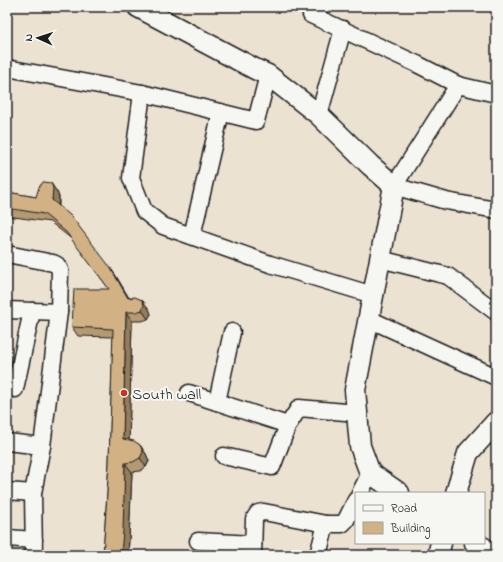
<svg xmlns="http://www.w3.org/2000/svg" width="503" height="562" font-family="'Indie Flower',sans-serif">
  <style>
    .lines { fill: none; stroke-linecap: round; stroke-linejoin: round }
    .minor-casing { stroke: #1c1c1c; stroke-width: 19 }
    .tertiary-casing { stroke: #1c1c1c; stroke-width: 23 }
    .minor { stroke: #f6f6f2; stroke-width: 16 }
    .tertiary { stroke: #f6f6f2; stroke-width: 20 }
    .wall { fill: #b59972; stroke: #1c1c1c }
    .shaded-wall { fill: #937d5d; stroke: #1c1c1c }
    .building { fill: #d2b285; stroke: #1c1c1c }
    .poi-dot { fill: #c8321e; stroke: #f6f6f2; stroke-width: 1.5 }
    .labels { text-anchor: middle; stroke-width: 4; stroke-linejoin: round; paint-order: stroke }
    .poi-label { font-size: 16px; fill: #1c1c1c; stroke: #f6f6f2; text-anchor: start }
  </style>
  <rect width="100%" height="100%" fill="#ebe2d1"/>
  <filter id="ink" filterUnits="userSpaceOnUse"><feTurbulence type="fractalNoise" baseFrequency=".025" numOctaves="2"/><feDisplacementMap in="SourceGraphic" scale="8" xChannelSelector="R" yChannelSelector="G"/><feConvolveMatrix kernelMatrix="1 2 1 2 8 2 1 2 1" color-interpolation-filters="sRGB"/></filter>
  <g filter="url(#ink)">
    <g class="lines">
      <defs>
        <g id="minor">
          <path d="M314 7 311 15 417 64 458 85"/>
          <path d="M7 68 142 93 256 121 268 75"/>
          <path d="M142 93 131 178 144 211 163 226 270 264 373 295"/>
          <path d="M496 94 458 85 394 186 446 201 496 210"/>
          <path d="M319 115 343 29"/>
          <path d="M192 236 221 112"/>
          <path d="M7 254 53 263 57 265 60 270 59 312 42 446 33 493 34 555"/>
          <path d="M380 259 448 276 496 312"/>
          <path d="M7 310 59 312"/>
          <path d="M369 319 496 377"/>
          <path d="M15 389 32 311"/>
          <path d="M189 393 288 425"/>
          <path d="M217 402 232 332"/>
          <path d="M7 442 42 446"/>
          <path d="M224 456 272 467 288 425 299 408 357 413"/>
          <path d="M7 491 33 493"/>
          <path d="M360 493 370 473"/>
          <path d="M7 538 34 540"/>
          <path d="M198 541 253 544"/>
          <path d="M253 555 254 519 258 513 264 512 326 524"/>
          <path d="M318 555 326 524H342L346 520 356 500"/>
        </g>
        <g id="tertiary">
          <path d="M138 7 255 69 268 75 319 115 370 165 394 186 355 390 360 446 370 473 399 493"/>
          <path d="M456 493 468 453 496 422"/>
          <path d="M475 543 496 555"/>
          <path d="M438 555 441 543"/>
        </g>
      </defs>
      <!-- minor casing -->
      <use href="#minor" class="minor-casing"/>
      <!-- tertiary casing -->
      <use href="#tertiary" class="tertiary-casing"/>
      <!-- minor -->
      <use href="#minor" class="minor"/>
      <!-- tertiary -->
      <use href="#tertiary" class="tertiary"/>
    </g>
    <!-- wall -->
    <path class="wall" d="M7 192 36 197 57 192 59 197V206L116 276 129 298 142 300 149 309 151 314 148 319 142 321H132L129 440 140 445 146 454 149 461 146 467 140 471 132 472 129 539 128 555H103L109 463 113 337 78 336 72 327 109 289 73 240 50 222 7 216Z"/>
    <!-- shaded-wall -->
    <g class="shaded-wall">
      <path d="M51 183 57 192 59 197 58 209 52 200Z"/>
      <path d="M110 267 116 276 134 307 128 298Z"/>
      <path d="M142 300 149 309 151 314 148 319 142 310Z"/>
      <path d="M126 312 132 321 129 448 123 439Z"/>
      <path d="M140 445 146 454 149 461 146 467 140 458Z"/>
      <path d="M125 463 132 472 129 539 128 555H121Z"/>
    </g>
    <!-- building -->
    <path class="building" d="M43 182 51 183 53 188 52 200 71 216 110 267 128 298 135 297 142 300 144 305 142 310 136 312H126L123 439 134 441 140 445 143 452 140 458 133 462 125 463 123 531 121 555H103L109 463 113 329 72 327 74 289H109L66 232 44 214 7 208V192L36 197 39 187Z"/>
  </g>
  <!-- markers -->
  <circle class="poi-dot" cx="124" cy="393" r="4"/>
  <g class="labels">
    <!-- poi labels -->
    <g class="poi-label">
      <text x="132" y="399">South wall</text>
    </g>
  </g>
  <!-- margin -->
  <rect width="503" height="562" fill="none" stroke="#f6f6f2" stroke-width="24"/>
  <rect x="12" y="12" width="479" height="538" fill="none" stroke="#1c1c1c" stroke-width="1.5" filter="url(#ink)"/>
  <!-- legend -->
  <rect x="355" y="492" width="130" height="52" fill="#f6f6f2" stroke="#9f9f9c"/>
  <rect x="363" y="505" width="20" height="6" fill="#f6f6f2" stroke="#9f9f9c"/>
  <text x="391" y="512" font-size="12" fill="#1c1c1c">Road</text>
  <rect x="363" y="522" width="20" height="12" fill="#d2b285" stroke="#9f9f9c"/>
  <text x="391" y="532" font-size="12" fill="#1c1c1c">Building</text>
  <!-- north arrow -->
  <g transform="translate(38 38) rotate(273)" stroke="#f6f6f2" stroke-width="3" paint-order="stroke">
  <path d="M0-3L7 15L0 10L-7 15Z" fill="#1c1c1c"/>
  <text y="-6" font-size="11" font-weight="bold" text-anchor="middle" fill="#1c1c1c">N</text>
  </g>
</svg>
